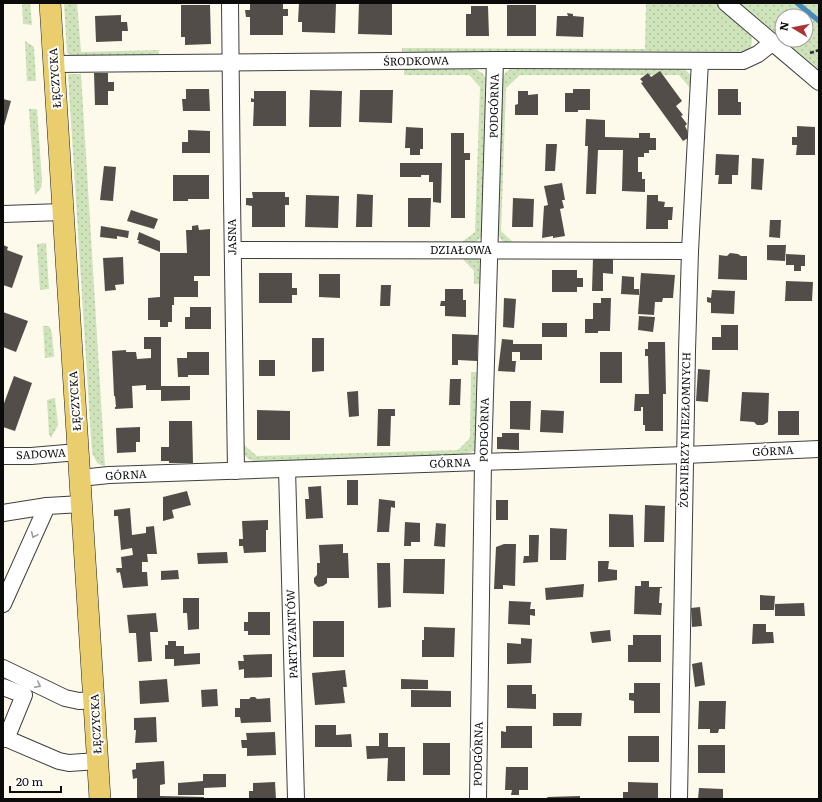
<svg xmlns="http://www.w3.org/2000/svg" width="822" height="802" font-family="Literata,serif">
  <style>
    .grass { fill: url(#grass-dots) }
    .lines { fill: none; stroke-linecap: round; stroke-linejoin: round }
    .stream { stroke: #448bbe; stroke-width: 5 }
    .building { fill: #524d49 }
    .minor-casing { stroke: #3e3e3e; stroke-width: 18 }
    .major-casing { stroke: #1c1c1c; stroke-width: 22 }
    .path { stroke: #2d2d2d; stroke-width: 2.5; stroke-dasharray: 4 2; stroke-linecap: butt }
    .minor { stroke: #fff; stroke-width: 16 }
    .major { stroke: #eace6e; stroke-width: 21 }
    .oneway { stroke: #9d9d9d }
    .labels { text-anchor: middle; stroke-width: 4; stroke-linejoin: round; paint-order: stroke }
    .street-label { font-size: 11px; fill: #0b0b0b; stroke: #fff }
  </style>
  <defs>
    <pattern id="grass-dots" width="8" height="8" patternUnits="userSpaceOnUse"><rect width="8" height="8" fill="#cee3b9"/><path d="M2 2h.1M6 6h.1" fill="none" stroke="#b0c19e" stroke-width="1.8" stroke-linecap="round"/></pattern>
  </defs>
  <rect width="100%" height="100%" fill="#fdfaeb"/>
  <!-- grass -->
  <g class="grass">
    <path d="M22 3H30L32 25 23 24Z"/>
    <path d="M64 3H77L81 52 159 50 158 56 75 57 67 53Z"/>
    <path d="M646 3H716L751 34C753 43 752 47 745 53H402V48L645 49Z"/>
    <path d="M739 3H819V71L782 40H806V16H782V40Z"/>
    <path d="M25 41 34 47 36 81H27Z"/>
    <path d="M404 68 474 69C482 72 485 74 487 83L483 233C477 245 472 243 459 244L475 232 480 87 469 75H404Z"/>
    <path d="M512 68H680L687 71 691 76 685 238 690 88 679 75H520L506 88 501 231 514 243C505 244 501 242 498 234L502 78 506 72Z"/>
    <path d="M68 74H81L105 467 97 463 92 453Z"/>
    <path d="M29 109H37L42 181 41 188 35 195Z"/>
    <path d="M46 243 49 289 40 290 37 244Z"/>
    <path d="M461 257H475L480 260 482 265 481 284H474V271Z"/>
    <path d="M43 326H49L52 333 54 357 45 358Z"/>
    <path d="M471 372H479L477 443 474 451 466 454 257 462C246 459 243 457 244 445L257 456 458 450 470 438Z"/>
    <path d="M55 398 58 425 51 438 49 434 47 400Z"/>
  </g>
  <g class="lines">
    <!-- stream -->
    <path class="stream" d="M797 3 819 21"/>
  </g>
  <!-- building -->
  <g class="building">
    <path d="M299 3 336 4 335 33 302 32V22H298Z"/>
    <path d="M359 3H392V35L358 34Z"/>
    <path d="M250 4H283V9H288V16H283V35H250V17H246L245 10H250Z"/>
    <path d="M181 5H210L211 44 185 45V37H181Z"/>
    <rect x="507" y="5" width="29" height="31"/>
    <path d="M471 6H488L489 36H466V14H471Z"/>
    <path d="M567 13 573 14V16L584 17 583 37 556 36 557 16H568Z"/>
    <path d="M121 15V22H127L128 31H122V41L96 42 95 16Z"/>
    <path d="M660 71 682 101 676 106 683 115 681 116 687 124 685 126 687 130 688 138 683 141 641 83 643 82 640 79 648 73 651 77Z"/>
    <path d="M94 73H108V82H114V91H108V105H95Z"/>
    <path d="M186 89H209L210 111H183L182 99H186Z"/>
    <path d="M573 89H590V110H578V112H565V93H573Z"/>
    <path d="M718 89H738V102H741V115H718Z"/>
    <path d="M310 90 342 91 341 127H309Z"/>
    <path d="M360 90H393L392 123 359 122Z"/>
    <path d="M254 91H286V126H253L254 102H251V98L254 99Z"/>
    <path d="M518 91H528V95L538 94V115H515V105L518 104Z"/>
    <path d="M3 99 11 101 4 126H3Z"/>
    <path d="M586 119 605 120V137L639 138V133H650V138H656V150H649V153H644V157H638V172H642V179H645V192L622 191 623 150H598L596 194H586L588 146H585Z"/>
    <path d="M797 126 815 127V155H796L797 145H792V137H797Z"/>
    <path d="M406 127 423 128V149H420V155H410V148H405Z"/>
    <path d="M188 130 210 131V153H182V142H188Z"/>
    <path d="M451 133H464V153H470V160H465V218H451Z"/>
    <path d="M546 144H557L555 171H545Z"/>
    <path d="M716 154 739 155 738 175H732V184H718L719 175H715Z"/>
    <path d="M752 158 764 159 762 190 751 189Z"/>
    <path d="M400 163H442L441 203 433 202V182H429V175H421V177H400Z"/>
    <path d="M104 166 116 167 113 201 100 200Z"/>
    <path d="M173 175H209V199H188V201H173Z"/>
    <path d="M562 183 565 200H562L564 208 560 209 565 236 553 238V236L542 238 544 206 548 205 544 186Z"/>
    <path d="M252 192H285V197H289V205H285V227H252V206L246 205V198H253Z"/>
    <path d="M357 194 373 195 372 227H356Z"/>
    <path d="M306 195 339 196 338 228 305 227Z"/>
    <path d="M647 195H658V201L665 202 664 207H673L672 220H668V229H646Z"/>
    <path d="M408 198H431L430 227H408Z"/>
    <path d="M513 198 534 199 533 227H512Z"/>
    <path d="M131 210 158 219 154 229 127 221Z"/>
    <path d="M770 220H781L780 238 769 237Z"/>
    <path d="M198 225 199 230 210 229V276H194V281H198V297H174V305H172V322H168V327H160V320H148V298L160 297V253H187L186 230H192V226Z"/>
    <path d="M101 226 129 231 128 238 117 236V239L100 237Z"/>
    <path d="M139 232 160 241V252L138 243 139 240H137Z"/>
    <path d="M3 245 8 247 7 250 23 256 12 288 3 285Z"/>
    <path d="M767 245H786L785 261 767 260Z"/>
    <path d="M730 253 738 254 741 256H747V280L718 279 719 255 727 256Z"/>
    <path d="M786 254 805 255V266H801V271H794V265H786Z"/>
    <path d="M123 257 124 284 115 285 116 290 105 291 103 258Z"/>
    <path d="M593 258H613V274L603 273V291H592Z"/>
    <path d="M552 270H577V278H583V287H577V292H552Z"/>
    <path d="M259 273H292V288H297V295H292V303H259Z"/>
    <path d="M641 273 675 275 673 298H663L662 302H655L654 315 638 314Z"/>
    <path d="M319 274H340V298L319 297Z"/>
    <path d="M622 276 634 277V289H639V295L621 294Z"/>
    <path d="M786 281 813 282 812 301H785Z"/>
    <path d="M381 285H391L390 306H380Z"/>
    <path d="M445 289H463V300H466V317L445 316V306H440L441 301H445Z"/>
    <path d="M712 290 735 291 734 314 711 313V303L707 302V297L711 298Z"/>
    <path d="M504 298 516 299 514 328 503 327Z"/>
    <path d="M601 298H611L610 331H598V333H585V319H593V303H601Z"/>
    <path d="M190 307H211V329H185V317H190Z"/>
    <path d="M3 312 28 321 16 352 3 347Z"/>
    <path d="M639 316 655 317 653 332 638 330Z"/>
    <rect x="542" y="323" width="25" height="14"/>
    <path d="M721 325H738V350H712V337H721Z"/>
    <path d="M452 334 478 335 477 361 458 360V365H452Z"/>
    <path d="M144 337H161V386H190V400L161 401V390H146V385L132 386 133 408 115 409V407H116L115 396H114L112 351 126 350V352H136L137 359 151 358V349H144Z"/>
    <path d="M312 338H324V371L312 372Z"/>
    <path d="M502 339 513 340V344H542V360H520V352H512V361H516L515 372 498 371Z"/>
    <path d="M648 342H665L666 394H663V431H645V425H643V407H641V411H634L635 394H649L648 356H645V349H648Z"/>
    <path d="M187 352H209V375H188V377H178L177 358H187Z"/>
    <rect x="600" y="352" width="22" height="31"/>
    <rect x="259" y="360" width="16" height="16"/>
    <path d="M698 369 710 370 708 402 696 401Z"/>
    <path d="M14 376 32 383 15 431 3 427V406Z"/>
    <path d="M450 379H461L460 405H449Z"/>
    <path d="M358 391 359 416 349 417 347 392Z"/>
    <path d="M742 392 769 393 768 422 763 425H757L754 422 740 421Z"/>
    <path d="M510 401H531L530 430 510 429Z"/>
    <path d="M378 409H395V416H391L390 446H377Z"/>
    <path d="M257 410 290 411V440H257Z"/>
    <path d="M541 410 564 411 563 433 540 432Z"/>
    <rect x="778" y="411" width="21" height="24"/>
    <path d="M169 421H192L193 463H169V461H161V447H169Z"/>
    <path d="M140 427V442H136V452L117 453 116 428Z"/>
    <path d="M502 433H519V450L497 449V437H502Z"/>
    <rect x="347" y="480" width="11" height="25"/>
    <path d="M321 486 323 518 306 519 305 499H309L308 487Z"/>
    <path d="M187 491 191 505 172 510 174 518 163 521V497Z"/>
    <path d="M379 499 395 501V508L391 507 389 532H377Z"/>
    <rect x="496" y="500" width="12" height="20"/>
    <path d="M645 505 665 506 664 542H644Z"/>
    <path d="M130 508 132 535 146 533V527L154 526 157 554H147L148 562H142V572H147L148 586 123 588 120 572 117 573 116 568H122L121 557 133 555 132 548 121 550 118 516H114V510Z"/>
    <path d="M609 514 633 515 634 547H609Z"/>
    <path d="M268 520V530H266V552L244 553 243 546H239V539H243L242 521Z"/>
    <path d="M405 522 420 523V542H411V546H404Z"/>
    <path d="M436 523 446 524 445 547 434 546Z"/>
    <path d="M550 528 567 529 566 560H550Z"/>
    <path d="M529 535H539L538 562 523 563 524 556H529Z"/>
    <path d="M343 544V553H348L349 578H327V583L323 586 318 587 314 583V578L317 575V563H320L319 545Z"/>
    <path d="M504 544H516L515 586 503 585V589H494L496 547Z"/>
    <path d="M227 552 228 563 198 564 197 553Z"/>
    <path d="M404 559H445L444 594 403 593Z"/>
    <path d="M598 561H609L608 569 617 570V580L598 582Z"/>
    <path d="M377 563H390L391 607 378 608Z"/>
    <path d="M178 570 179 579 161 580V571Z"/>
    <path d="M641 581H649V587H662V588H660L659 603H662L661 615 634 614 635 586H641Z"/>
    <path d="M584 584 583 597 546 600 545 588Z"/>
    <path d="M760 595 775 596 774 610H760Z"/>
    <path d="M183 598H199V629L188 630 187 613H183Z"/>
    <path d="M509 601 531 602 530 609H535V616L530 615V625L508 624Z"/>
    <path d="M804 603 805 616H775V604Z"/>
    <path d="M700 607 702 626 692 627 691 608Z"/>
    <path d="M248 612H270V635H248V631H244V622H248Z"/>
    <path d="M156 613 158 632H150L152 661 138 662 136 633H129L127 615Z"/>
    <rect x="313" y="621" width="31" height="36"/>
    <path d="M753 624H766V632H773L774 643 752 644Z"/>
    <path d="M424 627 455 628 454 657H422V640H424Z"/>
    <path d="M610 630 611 641 592 643 590 632Z"/>
    <path d="M633 635H661V662H628V645H633Z"/>
    <path d="M521 638 532 639 531 663 507 664V643L521 644Z"/>
    <path d="M168 641H176V646H184V654L200 653V664L174 666V659H165V645H168Z"/>
    <path d="M272 654V677L244 678V669L239 670 238 661H244L243 655Z"/>
    <path d="M702 662 705 685 695 687 692 664Z"/>
    <path d="M345 670 347 687H343L345 703 315 705 312 673Z"/>
    <path d="M167 679 169 702 140 704 139 681Z"/>
    <path d="M401 679 428 680V689H401Z"/>
    <path d="M634 683H660V713H634V701L629 700V693H634Z"/>
    <path d="M507 685H532V694H536V709L507 708Z"/>
    <path d="M217 689 218 706 202 707 201 690Z"/>
    <path d="M411 690 451 691V707H411Z"/>
    <path d="M251 697H255L257 699 270 698 271 722 241 723 240 717H235V708H240V699H249Z"/>
    <path d="M699 701H726L725 729H719L718 733H710V729H698Z"/>
    <path d="M553 713H582L581 726H553Z"/>
    <path d="M156 717 157 742 135 743 136 730H134V718Z"/>
    <path d="M315 725H336V735L351 734 352 747H315Z"/>
    <path d="M506 726H532V748H501V731L506 732Z"/>
    <path d="M275 732 276 755 247 756V748H242L241 740H247L246 733Z"/>
    <path d="M379 733H388V747H405V781H387L388 758 367 759 366 746H379Z"/>
    <rect x="628" y="736" width="31" height="26"/>
    <rect x="423" y="743" width="27" height="32"/>
    <rect x="698" y="745" width="27" height="28"/>
    <path d="M164 761 165 784 160 785V796L204 797V799H137V778L133 779 132 770 136 769V763Z"/>
    <path d="M506 767H528V790H519V795H511L512 790H505Z"/>
    <path d="M203 774H226V787L204 788V795H178V783L203 781Z"/>
    <path d="M275 782 276 799H249V791H253V783Z"/>
    <path d="M628 782 658 783V799H628V798H623V792H628Z"/>
    <path d="M699 788 723 789V799H698Z"/>
    <path d="M580 796V799H548L547 797Z"/>
  </g>
  <g class="lines">
    <defs>
      <g id="minor">
        <path d="M230 3 232 198 236 471"/>
        <path d="M726 3 819 82"/>
        <path d="M54 64 495 60 743 61 758 54 772 43"/>
        <path d="M3 214 63 212"/>
        <path d="M233 250 690 251"/>
        <path d="M3 456H31L78 452"/>
        <path d="M287 469 296 799"/>
        <path d="M80 478 109 475 685 455 819 449"/>
        <path d="M3 513 47 506"/>
        <path d="M3 604 47 506 82 504"/>
        <path d="M3 668 65 698 79 701 95 700"/>
        <path d="M3 687 24 695 6 739"/>
        <path d="M3 737 59 761 69 763 98 761"/>
        <path d="M478 799 483 462 495 60"/>
        <path d="M679 799 687 351 690 251 700 61"/>
      </g>
      <path id="major" d="M50 3 100 799"/>
    </defs>
    <!-- minor casing -->
    <use href="#minor" class="minor-casing"/>
    <!-- major casing -->
    <use href="#major" class="major-casing"/>
    <!-- path -->
    <path class="path" d="M810 53 819 50"/>
    <!-- minor -->
    <use href="#minor" class="minor"/>
    <!-- major -->
    <use href="#major" class="major"/>
  </g>
  <!-- one-way arrows -->
  <defs><path id="oneway-chevron" d="M-2-3.5L2.5 0L-2 3.5" fill="none" stroke-width="1.6" stroke-linecap="round" stroke-linejoin="round"/></defs>
  <g class="oneway">
    <use href="#oneway-chevron" transform="translate(34 535) rotate(114)"/>
    <use href="#oneway-chevron" transform="translate(38 685) rotate(26)"/>
  </g>
  <g class="labels">
    <!-- street labels -->
    <g class="street-label">
      <text transform="translate(416 61) rotate(-1)" y="4">ŚRODKOWA</text>
      <text transform="translate(55 78) rotate(-94)" y="4">ŁĘCZYCKA</text>
      <text transform="translate(494 106) rotate(-89)" y="4">PODGÓRNA</text>
      <text transform="translate(232 237) rotate(-91)" y="4">JASNA</text>
      <text x="461" y="254">DZIAŁOWA</text>
      <text transform="translate(75 401) rotate(-94)" y="4">ŁĘCZYCKA</text>
      <text transform="translate(484 430) rotate(-89)" y="4">PODGÓRNA</text>
      <text transform="translate(685 430) rotate(-89)" y="4">ŻOŁNIERZY NIEZŁOMNYCH</text>
      <text transform="translate(773 451) rotate(-3)" y="4">GÓRNA</text>
      <text transform="translate(41 454) rotate(-3)" y="4">SADOWA</text>
      <text transform="translate(450 463) rotate(-2)" y="4">GÓRNA</text>
      <text transform="translate(126 475) rotate(-3)" y="4">GÓRNA</text>
      <text transform="translate(292 634) rotate(-92)" y="4">PARTYZANTÓW</text>
      <text transform="translate(96 724) rotate(-93)" y="4">ŁĘCZYCKA</text>
      <text transform="translate(478 754) rotate(-89)" y="4">PODGÓRNA</text>
    </g>
  </g>
  <!-- border -->
  <rect width="822" height="802" fill="none" stroke="#0b0b0b" stroke-width="8"/>
  <!-- north arrow -->
  <g transform="translate(794 28) rotate(280)"><circle r="19" fill="#ffffff" stroke="#9d9d9d"/>
  <path d="M0-3L7 15L0 10L-7 15Z" fill="#ab3336"/>
  <text y="-6" font-size="11" font-weight="bold" text-anchor="middle" fill="#0b0b0b">N</text>
  </g>
  <!-- scale -->
  <path d="M10 786v6h51v-6" fill="none" stroke="#0b0b0b" stroke-width="2"/>
  <text x="16" y="786" font-size="12" fill="#0b0b0b" stroke="#ffffff" stroke-width="3" paint-order="stroke">20 m</text>
</svg>
